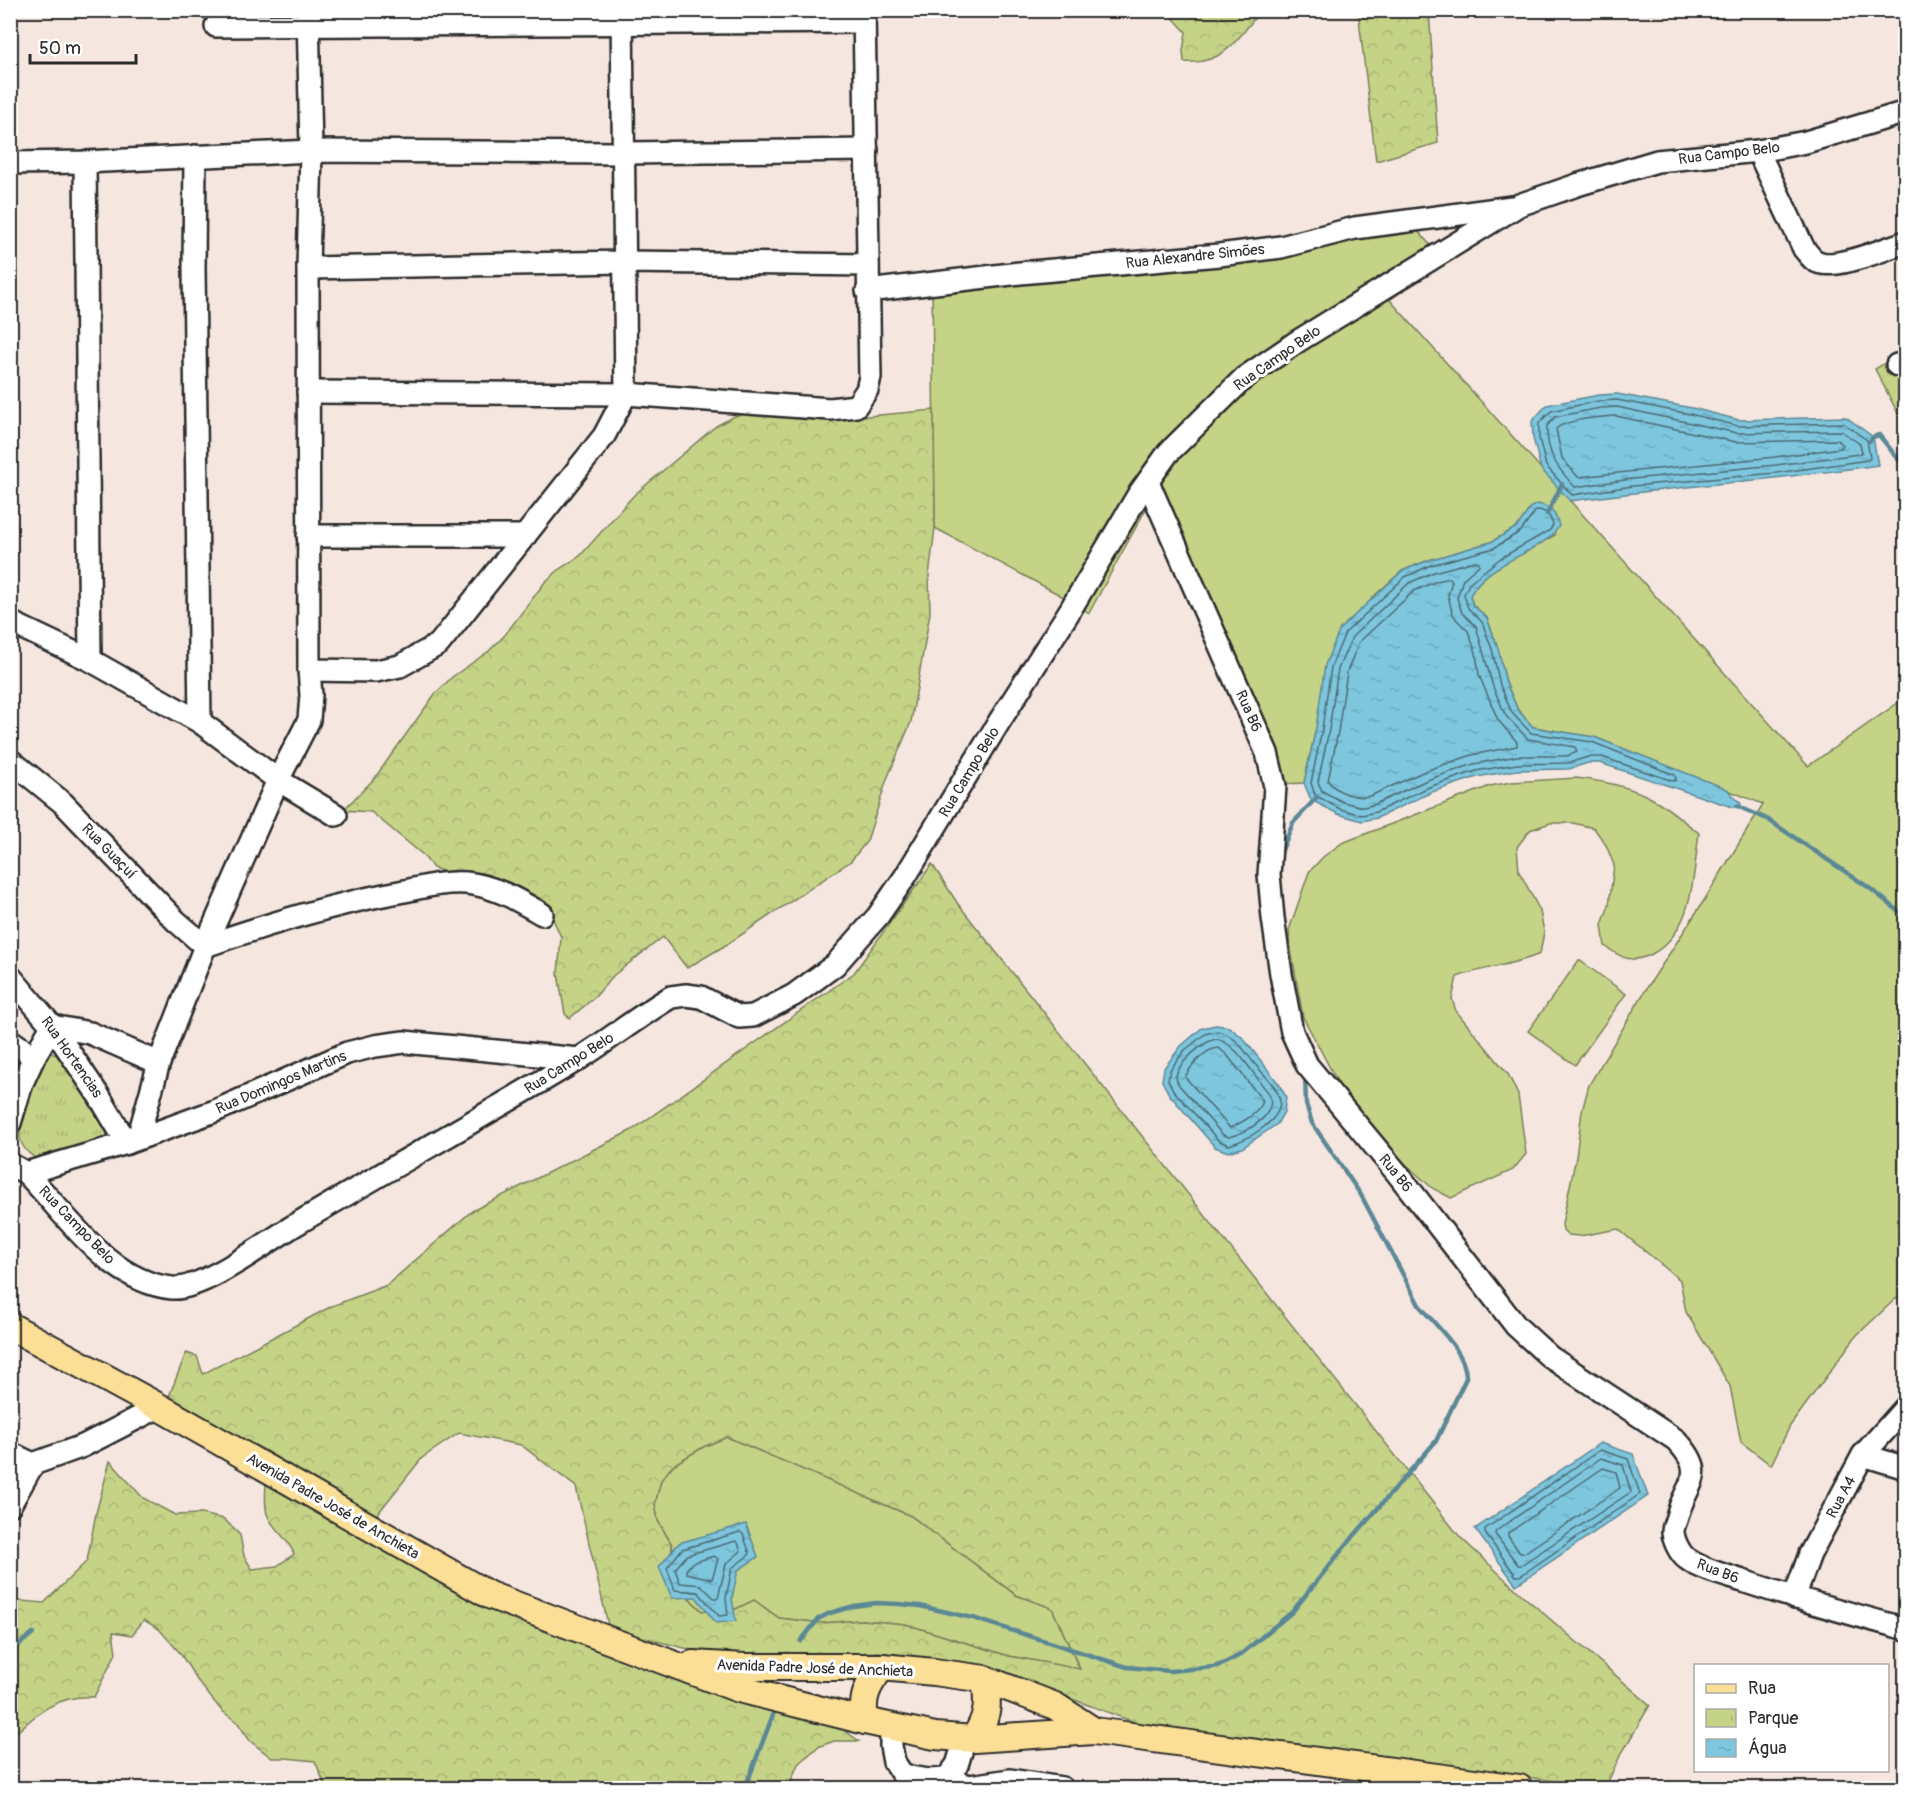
<svg xmlns="http://www.w3.org/2000/svg" width="1916" height="1799" font-family="Pangolin,sans-serif">
  <style>
    .green { fill: #c5d387; stroke: #787f59; stroke-width: 1.5 }
    .forest { fill: url(#forest-crowns); stroke: #787f59; stroke-width: 1.5; fill-rule: evenodd }
    .park { fill: url(#park-tufts); stroke: #787f59; stroke-width: 1.5 }
    .water { fill: url(#water-ripples); stroke: #5c8896; stroke-width: 1.5 }
    .lines { fill: none; stroke-linecap: round; stroke-linejoin: round }
    .shore { stroke: #4c6973; stroke-width: 1.5 }
    .stream { stroke: #5c8896; stroke-width: 4.5 }
    .minor-casing { stroke: #2b2b2b; stroke-width: 26 }
    .major-casing { stroke: #2b2b2b; stroke-width: 30 }
    .minor { stroke: #fff; stroke-width: 21 }
    .major { stroke: #fbdf96; stroke-width: 26 }
    .labels { text-anchor: middle; stroke-width: 6; stroke-linejoin: round; paint-order: stroke }
    .street-label { font-size: 15px; fill: #2b2b2b; stroke: #fff }
  </style>
  <defs>
    <pattern id="forest-crowns" width="20" height="18" patternUnits="userSpaceOnUse" patternTransform="scale(1.5)"><rect width="20" height="18" fill="#c5d387"/><path d="M2 6a3 3 0 1 1 6 0M12 15a3 3 0 1 1 6 0" fill="none" stroke="#a9b575"/></pattern>
    <pattern id="park-tufts" width="24" height="20" patternUnits="userSpaceOnUse" patternTransform="scale(1.5)"><rect width="24" height="20" fill="#c5d387"/><path d="M3 7l-1-3M5 7V3M7 7l1-3M15 17l-1-3M17 17v-4M19 17l1-3" fill="none" stroke="#a9b575"/></pattern>
    <pattern id="water-ripples" width="26" height="14" patternUnits="userSpaceOnUse" patternTransform="scale(1.5)"><rect width="26" height="14" fill="#7dc6de"/><path d="M2 4q2-2 4 0t4 0M15 11q2-2 4 0t4 0" fill="none" stroke="#6caabf"/></pattern>
  </defs>
  <rect width="100%" height="100%" fill="#f6e6e0"/>
  <filter id="ink" filterUnits="userSpaceOnUse"><feTurbulence type="fractalNoise" baseFrequency=".0167" numOctaves="2"/><feDisplacementMap in="SourceGraphic" scale="12" xChannelSelector="R" yChannelSelector="G"/><feConvolveMatrix kernelMatrix="1 2 1 2 8 2 1 2 1" color-interpolation-filters="sRGB"/></filter>
  <g filter="url(#ink)">
    <!-- green -->
    <g class="green">
      <path d="M1402 229 1418 231 1432 247 1431 270 1390 300 1808 766 1905 698V1290L1856 1336 1790 1426 1771 1465 1741 1442 1730 1386 1686 1312 1680 1280 1618 1229 1580 1236 1568 1235 1563 1230 1562 1224 1576 1157 1582 1111 1589 1085 1645 991 1705 899 1763 804 1594 737 1533 727 1518 710 1506 683 1498 648 1487 618 1473 605 1470 596C1481 569 1530 549 1555 535L1531 507 1517 527 1491 542 1429 560 1402 571 1372 598 1316 728 1304 783 1284 784 1153 496 1089 613 1073 602 935 528 932 287Z"/>
      <path d="M1905 351V427L1875 369Z"/>
      <path d="M1576 778C1603 781 1630 786 1653 799 1670 808 1684 822 1699 833 1693 875 1694 931 1652 954 1632 964 1621 958 1605 946L1602 925 1609 905 1614 865 1606 845 1594 828 1573 823H1550L1530 830 1517 847 1519 871 1540 911 1544 932 1540 954C1514 965 1485 967 1457 977L1452 999 1456 1011 1508 1074 1518 1095 1526 1154 1513 1170 1451 1198 1432 1188 1376 1137 1347 1100 1303 1017 1291 950 1289 930 1309 872 1323 857 1342 843 1490 786 1511 782Z"/>
      <path d="M1579 960 1626 994 1575 1065 1528 1031Z"/>
      <path d="M727 1437 911 1516 1016 1595 1052 1608 1080 1670 1009 1656 905 1624 862 1620 822 1623 779 1618 754 1600 728 1613 702 1611 682 1591 671 1561 672 1545 658 1521 655 1504 661 1480 673 1465 703 1447Z"/>
    </g>
    <!-- forest -->
    <g class="forest">
      <path d="M1167 11H1260C1239 38 1223 66 1184 62L1183 51 1186 32Z"/>
      <path d="M1358 11H1429L1438 143 1376 161Z"/>
      <path d="M934 410 935 528 929 576 930 613 911 722 887 779 867 841 851 861 726 945 687 968 663 937 614 975 595 997 570 1018 565 1014 558 974 561 937 553 919 537 903 509 891 433 868 423 855 371 812 343 810 374 779 435 694 452 677 489 651 504 636 545 582 561 568 580 556 633 496 716 426 735 416 755 412 868 416Z"/>
      <path d="M932 864 958 904 1460 1537 1521 1594 1650 1705 1619 1758 1605 1788 1134 1722 991 1669 879 1652 790 1656 704 1653 609 1629 576 1487 521 1445 459 1433 422 1458 375 1517 168 1399 186 1353 197 1356 203 1374 332 1306 387 1285 472 1211 632 1130 854 973ZM727 1437 911 1516 1016 1595 1052 1608 1080 1669 1009 1656 905 1624 862 1620 822 1623 779 1618 754 1600 728 1613 702 1611 682 1591 671 1561 672 1545 658 1521 655 1504 661 1480 673 1465 703 1447Z"/>
      <path d="M110 1461 143 1498 175 1515 201 1514 224 1519 240 1535 244 1556 252 1569 277 1566 294 1554C287 1536 272 1529 267 1514 264 1504 266 1490 266 1479L461 1590 824 1716 859 1741H834L818 1747 798 1764 788 1788H322L325 1785 315 1761 286 1758H272L250 1741 238 1723 221 1710 197 1680 180 1653 159 1629 144 1620 132 1635 113 1632 116 1653 94 1697C58 1694 35 1714 11 1738V1600L44 1603 87 1561 96 1513Z"/>
    </g>
    <!-- park -->
    <path class="park" d="M51 1053 59 1056 108 1132 105 1140 43 1162C11 1148 18 1126 27 1098 31 1082 36 1069 45 1055Z"/>
    <!-- water -->
    <g class="water">
      <path d="M1617 394 1692 408 1739 420 1846 417 1873 437 1878 465C1775 480 1672 487 1570 501L1541 469 1533 438 1532 421 1547 405 1599 395Z"/>
      <path d="M1537 504C1551 506 1556 513 1559 526 1545 553 1485 561 1470 596L1473 605 1487 618 1498 648 1506 683 1518 710 1533 727 1594 737 1727 789 1741 804V807H1732L1600 763H1588L1569 769 1517 770 1477 777 1432 792 1377 818 1362 821 1338 814 1311 800 1304 783 1316 728 1325 665 1340 629 1402 571 1429 560 1491 542 1517 527 1531 507Z"/>
      <path d="M1216 1025 1229 1027 1243 1038 1279 1084 1286 1097 1284 1112 1277 1124 1242 1148 1228 1152 1215 1147 1169 1094 1162 1081 1164 1068 1181 1046 1202 1028Z"/>
      <path d="M1600 1443 1633 1454 1648 1496 1516 1585 1475 1529Z"/>
      <path d="M746 1524 758 1557 738 1570 732 1598 736 1621 716 1623 696 1597 672 1598 659 1567 679 1543Z"/>
    </g>
    <g class="lines">
      <!-- shore -->
      <g class="shore">
        <path d="M1617 400 1690 414 1738 426 1843 423 1867 440 1870 458 1868 460 1776 473 1633 486 1572 495 1546 466 1539 438V423L1551 411 1599 401Z"/>
        <path d="M1617 407 1737 433 1841 431 1860 444 1862 452 1859 454 1776 465 1632 479 1575 487C1557 468 1546 453 1547 426L1555 417 1600 408Z"/>
        <path d="M1616 416 1736 442 1838 440 1843 445 1841 448 1775 457 1578 477 1562 458 1556 429C1566 419 1601 417 1616 416Z"/>
        <path d="M1538 510C1547 511 1551 517 1553 525L1550 530 1501 558 1470 582 1464 594 1468 608 1482 622 1492 649 1500 685 1512 713 1531 733 1592 742 1675 775 1676 780 1673 781 1602 757H1588L1568 763 1517 764 1476 771 1429 787 1376 812 1362 815 1340 809 1315 795 1311 783 1322 729 1331 667 1345 633 1405 577 1431 565 1494 548 1521 531 1535 512Z"/>
        <path d="M1475 561 1479 562V565L1463 579 1457 598 1462 613 1476 626 1493 687 1506 716 1528 739 1575 747 1577 752 1567 756H1517L1474 764 1427 780 1373 805 1363 807 1343 802 1322 791 1318 782 1329 730 1338 669 1352 637 1409 583 1434 572Z"/>
        <path d="M1450 578 1452 581 1448 595 1452 612 1456 619 1468 631 1476 653 1479 675 1498 720 1517 742V746L1472 755 1425 771 1370 796C1356 799 1336 792 1328 781L1338 732 1347 672 1359 642 1414 591 1437 581Z"/>
        <path d="M1216 1031C1235 1034 1243 1049 1254 1063 1262 1073 1276 1085 1279 1097 1286 1120 1246 1140 1229 1145L1219 1141 1173 1090 1168 1080 1170 1070 1185 1050 1205 1034Z"/>
        <path d="M1216 1039C1236 1042 1254 1076 1268 1092 1280 1114 1248 1132 1229 1137L1223 1135 1179 1085C1177 1082 1176 1080 1176 1076 1178 1063 1204 1041 1216 1039Z"/>
        <path d="M1219 1048 1227 1055 1263 1101C1259 1114 1242 1122 1230 1128L1185 1077C1191 1066 1205 1048 1219 1048Z"/>
        <path d="M1600 1450 1628 1459 1640 1494 1520 1576H1516L1485 1533V1529Z"/>
        <path d="M1601 1458 1623 1465 1631 1492 1521 1565H1518L1495 1534 1496 1531Z"/>
        <path d="M1603 1468 1616 1472 1620 1488 1524 1553H1520L1508 1536V1533Z"/>
        <path d="M740 1532 743 1534 750 1554 732 1568 726 1598 728 1615 719 1616 698 1592 675 1590 667 1568 682 1549Z"/>
        <path d="M736 1541 738 1543 741 1551 726 1564 718 1598H714L701 1585 680 1583 675 1569 687 1555Z"/>
        <path d="M714 1556 718 1559 712 1579 686 1573V1570L692 1563Z"/>
      </g>
      <!-- stream -->
      <g class="stream">
        <path d="M1870 441 1873 437 1879 435 1906 469"/>
        <path d="M1547 514 1562 484"/>
        <path d="M1737 806 1767 819 1871 889 1906 917"/>
        <path d="M1280 855 1293 823 1317 797"/>
        <path d="M1281 900 1290 963"/>
        <path d="M801 1641 818 1619 830 1613 854 1606 876 1603 899 1604 920 1606 973 1618 1127 1667 1170 1671 1213 1667 1223 1664 1240 1655 1292 1612 1341 1551 1436 1441 1466 1378C1467 1352 1434 1324 1419 1305L1361 1195 1312 1123 1306 1104 1305 1075"/>
        <path d="M10 1652 33 1633"/>
        <path d="M745 1788 776 1707"/>
      </g>
      <defs>
        <g id="minor">
          <path d="M216 26 864 22"/>
          <path d="M1758 151 1804 249C1807 252 1810 257 1814 260 1832 273 1885 248 1906 242"/>
          <path d="M195 156 194 268 200 722"/>
          <path d="M85 162 90 660"/>
          <path d="M10 163 85 162 311 151 624 153 867 150"/>
          <path d="M308 268 625 262 868 265"/>
          <path d="M867 291 1020 273 1219 255 1281 247 1355 228 1512 207"/>
          <path d="M1897 365 1906 363"/>
          <path d="M308 392 626 394 830 409 856 406 867 390 870 377 864 10"/>
          <path d="M1148 482 1267 753 1275 786 1269 875 1273 918 1281 974 1292 1032 1307 1065 1397 1173 1516 1326 1550 1357 1676 1440C1710 1476 1686 1481 1677 1517 1676 1521 1673 1527 1673 1531 1673 1540 1680 1554 1687 1559 1702 1570 1725 1575 1743 1581 1796 1599 1851 1614 1906 1629"/>
          <path d="M308 536H525"/>
          <path d="M10 622 90 660 200 722 278 780 336 815"/>
          <path d="M309 670 376 671 400 666 439 644 604 436 626 394 622 10"/>
          <path d="M10 760 63 803 176 921 205 946C268 924 333 904 399 892 420 888 445 881 466 883 495 886 518 900 542 914"/>
          <path d="M10 976 52 1026 99 1096 127 1143"/>
          <path d="M10 1040 34 1057"/>
          <path d="M10 1123 22 1083 34 1057 52 1026 90 1033 159 1063"/>
          <path d="M138 1138 159 1063 205 946 278 780 309 720 311 695 309 670 308 268 311 151 308 10"/>
          <path d="M10 1164 26 1173C67 1215 109 1282 172 1288 202 1291 268 1241 295 1225 389 1169 484 1116 577 1060 609 1040 639 1016 671 997L686 995 701 997 739 1017 753 1016 794 995 835 965 878 916 905 877 999 722 1069 612 1138 495 1168 453 1244 378 1298 341 1519 205 1577 185 1657 161 1758 151 1806 142 1906 112"/>
          <path d="M26 1173 127 1143 215 1111 347 1053 375 1046 404 1042 579 1059"/>
          <path d="M10 1453 33 1464 83 1446 159 1407"/>
          <path d="M1863 1455 1906 1468"/>
          <path d="M10 1505 33 1464"/>
          <path d="M1794 1598 1810 1554 1863 1455 1906 1407"/>
          <path d="M891 1727V1746L894 1762 902 1774 911 1777 928 1780 946 1779 970 1786 1010 1780 1062 1788"/>
          <path d="M943 1788 946 1779 957 1765 965 1739"/>
        </g>
        <g id="major">
          <path d="M10 1326 159 1407 489 1595 739 1689 865 1721 935 1736 974 1739 1094 1731 1519 1788"/>
          <path d="M693 1664 745 1667H882L934 1672 985 1679 1055 1706 1094 1731"/>
          <path d="M865 1721C861 1697 867 1686 882 1667"/>
          <path d="M974 1739C988 1716 989 1706 985 1679"/>
        </g>
      </defs>
      <!-- minor casing -->
      <use href="#minor" class="minor-casing"/>
      <!-- major casing -->
      <use href="#major" class="major-casing"/>
      <!-- minor -->
      <use href="#minor" class="minor"/>
      <!-- major -->
      <use href="#major" class="major"/>
    </g>
  </g>
  <g class="labels">
    <!-- street labels -->
    <g class="street-label">
      <text transform="translate(1729 153) rotate(-7)" y="5">Rua Campo Belo</text>
      <text transform="translate(1195 256) rotate(-6)" y="5">Rua Alexandre Simões</text>
      <text transform="translate(1277 358) rotate(-35)" y="5">Rua Campo Belo</text>
      <text transform="translate(1249 711) rotate(66)" y="5">Rua B6</text>
      <text transform="translate(969 772) rotate(-59)" y="5">Rua Campo Belo</text>
      <text transform="translate(109 851) rotate(46)" y="5">Rua Guaçuí</text>
      <text transform="translate(72 1057) rotate(55)" y="5">Rua Hortencias</text>
      <text transform="translate(569 1063) rotate(-32)" y="5">Rua Campo Belo</text>
      <text transform="translate(281 1082) rotate(-23)" y="5">Rua Domingos Martins</text>
      <text transform="translate(1396 1173) rotate(51)" y="5">Rua B6</text>
      <text transform="translate(77 1225) rotate(46)" y="5">Rua Campo Belo</text>
      <text transform="translate(1841 1497) rotate(-62)" y="5">Rua A4</text>
      <text transform="translate(333 1506) rotate(30)" y="5">Avenida Padre José de Anchieta</text>
      <text transform="translate(1718 1571) rotate(21)" y="5">Rua B6</text>
      <text transform="translate(815 1668) rotate(2)" y="5">Avenida Padre José de Anchieta</text>
    </g>
  </g>
  <!-- margin -->
  <rect width="1916" height="1799" fill="none" stroke="#fff" stroke-width="36"/>
  <rect x="18" y="18" width="1880" height="1763" fill="none" stroke="#2b2b2b" stroke-width="2" filter="url(#ink)"/>
  <!-- legend -->
  <rect x="1694" y="1664" width="195" height="108" fill="#ffffff" stroke="#aaaaaa" stroke-width="1.5"/>
  <rect x="1706" y="1684" width="30" height="9" fill="#fbdf96" stroke="#aaaaaa" stroke-width="1.5"/>
  <text x="1748" y="1694" font-size="18" fill="#2b2b2b">Rua</text>
  <rect x="1706" y="1709" width="30" height="18" fill="url(#park-tufts)" stroke="#aaaaaa" stroke-width="1.5"/>
  <text x="1748" y="1724" font-size="18" fill="#2b2b2b">Parque</text>
  <rect x="1706" y="1739" width="30" height="18" fill="url(#water-ripples)" stroke="#aaaaaa" stroke-width="1.5"/>
  <text x="1748" y="1754" font-size="18" fill="#2b2b2b">Água</text>
  <!-- scale -->
  <path d="M30 54v9h106v-9" fill="none" stroke="#2b2b2b" stroke-width="3"/>
  <text x="39" y="54" font-size="18" fill="#2b2b2b" stroke="#ffffff" stroke-width="4.5" paint-order="stroke">50 m</text>
</svg>
